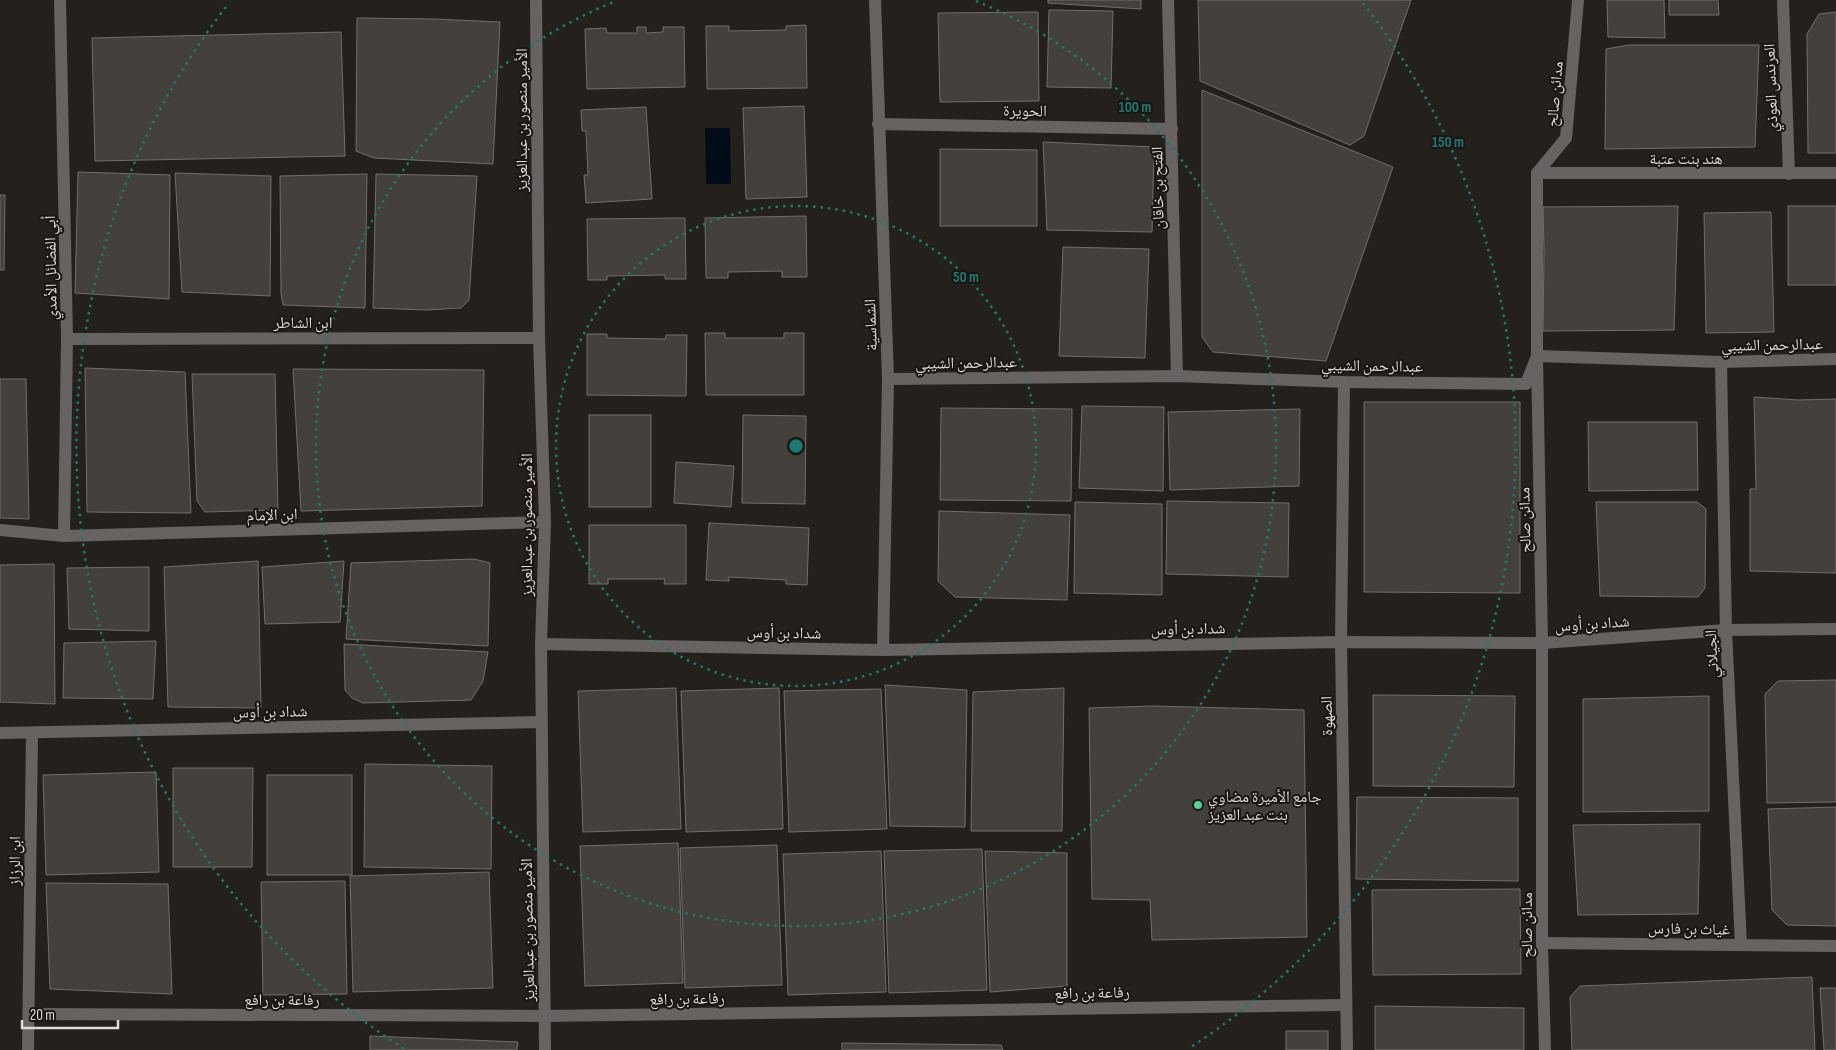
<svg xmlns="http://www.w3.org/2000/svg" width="1836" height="1050" font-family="'Sofia Sans Condensed','Noto Naskh Arabic',sans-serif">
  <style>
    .water { fill: #000d19 }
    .building { fill: #44413c; stroke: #726e69 }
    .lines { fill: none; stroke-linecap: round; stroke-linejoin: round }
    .minor { stroke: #676363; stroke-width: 12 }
    .ring { fill: none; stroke: #197b73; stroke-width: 2.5; stroke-dasharray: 2.5 5 }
    .poi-dot { fill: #51d398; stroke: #1b1613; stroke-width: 2 }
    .labels { text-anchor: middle; stroke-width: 4; stroke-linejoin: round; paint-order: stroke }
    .street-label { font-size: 16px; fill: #dddad8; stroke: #1b1613 }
    .poi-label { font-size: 16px; fill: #dddad8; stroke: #1b1613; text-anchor: start }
    .centre { fill: #197b73; stroke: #1b1613; stroke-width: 2.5 }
    .ring-label { font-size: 15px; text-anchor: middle; font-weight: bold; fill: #197b73; stroke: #1b1613; stroke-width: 4; stroke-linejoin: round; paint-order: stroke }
  </style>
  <rect width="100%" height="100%" fill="#24201c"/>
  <!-- water -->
  <path class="water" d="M705 128H730L731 184H706Z"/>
  <!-- building -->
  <g class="building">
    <path d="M1048 0H1141V9L1048 3Z"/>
    <path d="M1198 0H1411L1364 136 1350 145 1200 81Z"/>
    <path d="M1607 0H1664L1665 38 1608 37Z"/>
    <path d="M1669 0H1718L1719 15H1669Z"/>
    <path d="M1049 10 1113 11 1111 88 1047 87Z"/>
    <path d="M1038 12 1039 101 940 102 938 13Z"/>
    <path d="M1836 12V153H1808L1807 34 1819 14Z"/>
    <path d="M357 18 434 19 500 22 493 164 374 158 356 151Z"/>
    <path d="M806 25 807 88 707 89 706 26H729V31L786 30V26Z"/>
    <path d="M637 27H646V33L663 32V27H684L685 87 587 89 585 29 606 28 607 33H637Z"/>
    <path d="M341 32 345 156 95 161 92 38Z"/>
    <path d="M1629 45H1759L1755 147 1605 149 1606 49Z"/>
    <path d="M1202 90 1393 167 1326 361 1213 352 1202 337Z"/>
    <path d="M804 106 807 197 746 199 743 108Z"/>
    <path d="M646 107 652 199 586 203 584 175H588L586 131H582L581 110Z"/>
    <path d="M1043 142 1154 147 1152 232 1047 230Z"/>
    <path d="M940 149 1037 150V226H940Z"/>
    <path d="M78 172 170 175 169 299 75 293Z"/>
    <path d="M175 173 271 176 270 296 182 292Z"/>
    <path d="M367 174 365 308 283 305 281 293 280 176Z"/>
    <path d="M376 174 477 176 469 300 461 308 427 310 373 308Z"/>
    <path d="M0 195H5L4 270H0Z"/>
    <path d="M1678 206 1674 330 1543 331 1544 253 1543 207Z"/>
    <rect x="1788" y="206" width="48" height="79"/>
    <path d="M1771 212 1774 332 1706 333 1704 213Z"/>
    <path d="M806 216 807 277H782V271L728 272V278H706L705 218Z"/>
    <path d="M685 218 686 279H665V275L607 276V280H588L587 219Z"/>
    <path d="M1063 247 1149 249 1145 358 1059 356Z"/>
    <path d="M705 333H725V338H784V333H804V395H706Z"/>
    <path d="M587 334H607V338L665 339 666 335H687L686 396 587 395Z"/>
    <path d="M85 368 185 372 191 513 87 512Z"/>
    <path d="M293 369 484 370 482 506 301 511Z"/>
    <path d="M192 374H275L278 510 205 512 197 501Z"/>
    <path d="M0 379H26L29 519 0 518Z"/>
    <path d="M1754 397 1798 400 1836 399V573L1750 571V489H1756Z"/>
    <path d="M1364 402H1520V593L1364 592Z"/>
    <path d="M1082 406 1164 407 1163 491 1079 488Z"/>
    <path d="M941 408 1072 409 1071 501 940 500Z"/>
    <path d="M1300 409 1299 486 1170 490 1168 412Z"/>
    <rect x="589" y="415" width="62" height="92"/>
    <path d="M743 415 806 416 805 504 742 503Z"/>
    <path d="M1588 422H1697L1698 490 1589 491Z"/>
    <path d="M676 462 734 466 731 507 674 503Z"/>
    <path d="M1167 501 1289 503 1288 577 1166 574Z"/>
    <path d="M1075 502 1162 504V595L1074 593Z"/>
    <path d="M1596 502H1697L1706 509 1705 588 1698 597 1600 596Z"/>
    <path d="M939 511 1070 515 1067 600 955 597 938 581Z"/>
    <path d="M709 523 809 528 807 585 786 584V580L729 577V581L706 580Z"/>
    <path d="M589 525H686V584H664L665 579H608V584H589Z"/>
    <path d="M474 559 490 563 488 646 346 639 351 563Z"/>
    <path d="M258 561 261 708 168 707 164 567Z"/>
    <path d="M344 561 340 622 265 624 262 567Z"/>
    <path d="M54 564 55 704 0 702V565Z"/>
    <path d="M149 567V631L69 629 67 568Z"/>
    <path d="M156 641 153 699 63 698 64 643Z"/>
    <path d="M344 644 488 652 483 681 471 700 363 703 352 698 345 690Z"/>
    <path d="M1836 680V802L1767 803 1765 694 1778 681Z"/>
    <path d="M885 685 967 690 965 827 890 826Z"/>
    <path d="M676 688 681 829 583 832 578 691Z"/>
    <path d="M779 688 783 829 686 832 681 691Z"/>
    <path d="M1064 688 1062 831H971L973 692Z"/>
    <path d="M881 689 887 829 789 832 784 691Z"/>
    <path d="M1373 695 1515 696 1514 787 1373 786Z"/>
    <path d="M1709 696V811L1583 812V699Z"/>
    <path d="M1154 706 1304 710 1307 937 1152 940 1150 900 1092 899 1089 708Z"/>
    <path d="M365 764 492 766 491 869 364 867Z"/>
    <path d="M173 768H253L252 867H173Z"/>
    <path d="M156 772 159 872 46 875 43 775Z"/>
    <rect x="267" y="775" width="85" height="100"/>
    <path d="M1357 797 1518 798V881L1356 879Z"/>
    <path d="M1836 807V926L1787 925 1772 910 1768 809Z"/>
    <path d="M1700 824 1698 914 1578 915 1573 825Z"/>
    <path d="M678 843 683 983 585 986 580 846Z"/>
    <path d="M777 845 782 985 685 988 680 848Z"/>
    <path d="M982 849 987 990 889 993 884 851Z"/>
    <path d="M881 851 886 992 788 995 783 854Z"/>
    <path d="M985 851 1067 853V986L990 992Z"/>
    <path d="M489 872 493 988 353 992 350 876Z"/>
    <path d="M345 881 347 994 263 995 261 882Z"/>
    <path d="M46 883 168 884 172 994 50 989Z"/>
    <path d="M1520 889 1521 974 1373 975 1372 890Z"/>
    <path d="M1812 977 1815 1050H1572L1570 997 1580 986Z"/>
    <path d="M1820 988H1836V1050H1824Z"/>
    <path d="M1375 1006 1524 1008V1050H1375Z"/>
    <rect x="1286" y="1031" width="42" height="19"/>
    <path d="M370 1036 518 1042 517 1050H370Z"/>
    <path d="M842 1043 1001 1045 1003 1050H842Z"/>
  </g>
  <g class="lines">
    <!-- minor -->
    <g class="minor">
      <path d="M60 0 67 339 64 536"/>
      <path d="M536 0 539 338 545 522 541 644 545 1050"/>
      <path d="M875 0 888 379 883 650"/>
      <path d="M1168 0 1177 376"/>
      <path d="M1783 0 1789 174"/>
      <path d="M878 124 1172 129"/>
      <path d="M1537 173H1836"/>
      <path d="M67 339 539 338"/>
      <path d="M1721 362 1726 630 1741 945"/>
      <path d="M888 379 1177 376 1344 382 1526 384 1537 356 1721 362 1836 359"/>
      <path d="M1344 382 1341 642 1347 1050"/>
      <path d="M0 530 64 536 545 522"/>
      <path d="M541 644 883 650 1341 642 1542 643 1726 630 1836 629"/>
      <path d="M0 733 541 722"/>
      <path d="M1542 943 1836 946"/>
      <path d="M29 1014 544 1016 1346 1005"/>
      <path d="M28 1050 32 733"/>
      <path d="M1545 1050 1542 943V643L1537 356V173L1566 138 1578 0"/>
    </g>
  </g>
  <!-- distance rings -->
  <g class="ring">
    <circle cx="796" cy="446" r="240"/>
    <path d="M976 1A480 480 0 1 1 616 1"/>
    <path d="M404 1049A719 719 0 0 1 229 3M1363 3A719 719 0 0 1 1188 1049"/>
  </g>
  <!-- markers -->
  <circle class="poi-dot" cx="1198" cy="805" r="5"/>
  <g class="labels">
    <!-- street labels -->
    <g class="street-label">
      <text transform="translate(1770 88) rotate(-92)" y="6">العرندس العوذي</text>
      <text transform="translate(1554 94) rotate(-85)" y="6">مدائن صالح</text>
      <text transform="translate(1025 110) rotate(1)" y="6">الحويرة</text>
      <text transform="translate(521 120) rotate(-90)" y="6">الأمير منصور بن عبدالعزيز</text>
      <text x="1686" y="164">هند بنت عتبة</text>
      <text transform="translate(1157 188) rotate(-91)" y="6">الفتح بن خاقان</text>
      <text transform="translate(50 268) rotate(-91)" y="6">أبي الفضائل الأمدي</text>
      <text x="303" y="328">ابن الشاطر</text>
      <text transform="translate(870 325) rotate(-92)" y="6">الشماسية</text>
      <text transform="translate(1772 344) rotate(-1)" y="6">عبدالرحمن الشيبي</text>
      <text transform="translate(966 362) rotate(-1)" y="6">عبدالرحمن الشيبي</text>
      <text transform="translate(1372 365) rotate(1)" y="6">عبدالرحمن الشيبي</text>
      <text transform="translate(272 514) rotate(-2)" y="6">ابن الإمام</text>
      <text transform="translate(1524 520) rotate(-91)" y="6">مدائن صالح</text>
      <text transform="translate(526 525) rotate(-90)" y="6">الأمير منصور بن عبدالعزيز</text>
      <text transform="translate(1592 623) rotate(-4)" y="6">شداد بن أوس</text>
      <text transform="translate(1188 628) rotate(-1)" y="6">شداد بن أوس</text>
      <text transform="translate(784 632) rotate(1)" y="6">شداد بن أوس</text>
      <text transform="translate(1711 654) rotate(-93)" y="6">الجيلاني</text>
      <text transform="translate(270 711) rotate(-1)" y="6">شداد بن أوس</text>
      <text transform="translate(1326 716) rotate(-91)" y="6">الصهوة</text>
      <text transform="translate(14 861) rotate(-89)" y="6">ابن الرزاز</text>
      <text transform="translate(1526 925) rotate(-90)" y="6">مدائن صالح</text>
      <text transform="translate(1689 928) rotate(1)" y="6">غياث بن فارس</text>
      <text transform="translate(527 930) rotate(-91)" y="6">الأمير منصور بن عبدالعزيز</text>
      <text transform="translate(1092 992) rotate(-1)" y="6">رفاعة بن رافع</text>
      <text transform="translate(687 998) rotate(-1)" y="6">رفاعة بن رافع</text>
      <text x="282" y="1005">رفاعة بن رافع</text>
    </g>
    <!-- poi labels -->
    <g class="poi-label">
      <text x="1208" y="802">جامع الأميرة مضاوي<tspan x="1208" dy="18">بنت عبد العزيز</tspan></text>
    </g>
  </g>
  <circle cx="796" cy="446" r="8" class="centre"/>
  <g class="ring-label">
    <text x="1135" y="112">100 m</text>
    <text x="1448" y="147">150 m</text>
    <text x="966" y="282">50 m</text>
  </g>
  <!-- scale -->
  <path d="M22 1020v8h96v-8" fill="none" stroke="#dddad8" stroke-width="2.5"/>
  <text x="30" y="1020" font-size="15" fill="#dddad8" stroke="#1b1613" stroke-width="4" paint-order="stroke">20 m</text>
</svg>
